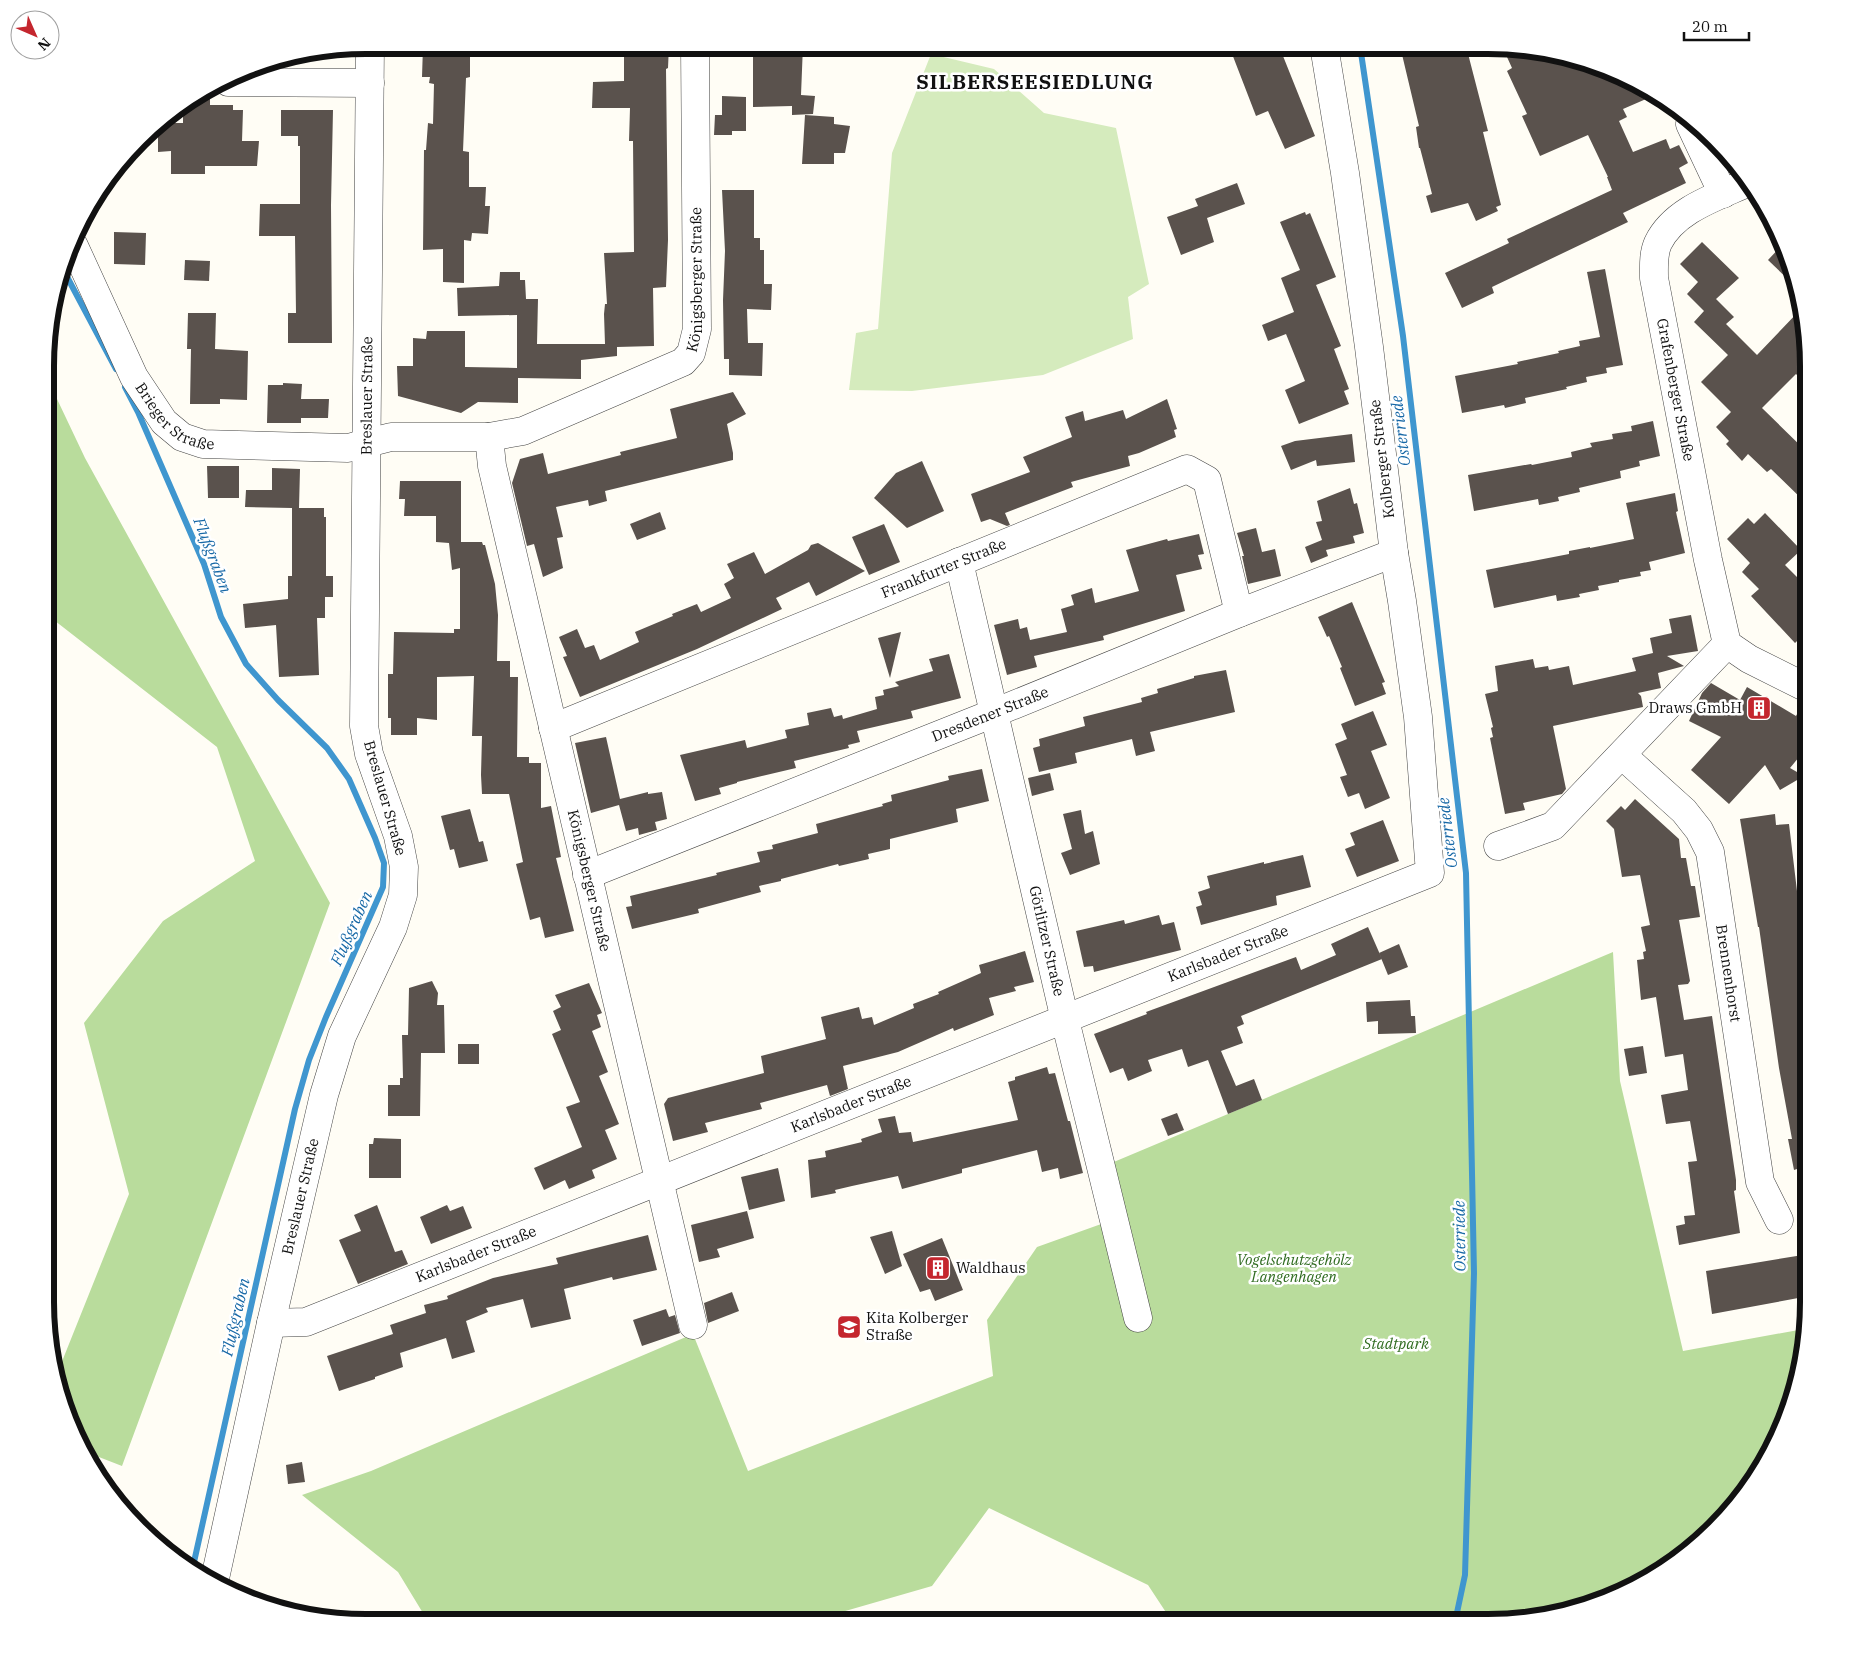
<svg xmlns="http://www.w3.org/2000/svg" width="1854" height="1668" font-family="'IBM Plex Serif',serif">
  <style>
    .green { fill: #d5ebbd }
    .forest { fill: #b9dc9c }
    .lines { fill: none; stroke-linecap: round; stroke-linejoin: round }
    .stream { stroke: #3f96cf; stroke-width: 6 }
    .building { fill: #5a524d }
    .minor-casing { stroke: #444; stroke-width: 29 }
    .minor { stroke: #fff; stroke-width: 28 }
    .labels { text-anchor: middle; stroke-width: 5; stroke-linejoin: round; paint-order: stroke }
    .street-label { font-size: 15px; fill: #111; stroke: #fff }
    .poi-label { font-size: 15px; fill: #111; stroke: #fff; text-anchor: start }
    .park-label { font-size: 15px; font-style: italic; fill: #2f6b1f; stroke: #fff }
    .water-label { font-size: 16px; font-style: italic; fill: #1768a6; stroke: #fff }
    .district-label { font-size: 20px; font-weight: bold; letter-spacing: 1px; fill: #111; stroke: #fff }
    .rim { fill: none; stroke: #111; stroke-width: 6 }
  </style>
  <rect width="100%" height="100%" fill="#fffdf5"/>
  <!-- green -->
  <path class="green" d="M931 54 994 69 1044 113 1116 128 1149 284 1128 297 1133 339 1043 375 912 391 849 390 856 333 878 329 892 153Z"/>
  <!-- forest -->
  <g class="forest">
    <path d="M48 380 85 458 330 903 122 1466 86 1452 70 1425 57 1374 129 1194 84 1023 163 921 255 861 217 747 50 617H47Z"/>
    <path d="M1613 952 1620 1081 1683 1351 1804 1329 1784 1425 1755 1481 1700 1543 1611 1598 1509 1622 1173 1623 1148 1585 989 1508 932 1586 828 1616 795 1623H429L398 1572 302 1495 371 1471 693 1334 748 1471 993 1376 987 1320 1037 1247 1104 1223 1090 1172Z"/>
  </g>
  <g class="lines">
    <!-- stream -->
    <g class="stream">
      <path d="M1360 46 1403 336 1466 873 1474 1273 1465 1575 1455 1622"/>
      <path d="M65 273 116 369"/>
      <path d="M125 387 138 412 204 564 221 617 246 664 278 700 327 748 349 779 375 838 384 863 383 887 326 1017 309 1060 295 1109 192 1571"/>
    </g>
  </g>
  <!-- building -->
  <g class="building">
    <path d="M624 45H669L668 68 666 69 668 240 666 287 653 288 654 346 617 347V356L581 360V379L518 378V403L478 402 461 413 398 396 397 366H413V338L426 339 427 331H465V367L517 368V315L458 316 457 288 499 286 500 272H520V280H525L526 299H538L537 344H605L604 314 605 304H607L604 253 634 252 633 141H629L630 108H592L593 82 624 81Z"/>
    <path d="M753 45H803L801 95 815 96 813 114 792 115V106L753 107Z"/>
    <path d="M423 46 470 48V77L466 78 463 151 469 152V187H486L485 206H490L488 234 472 233 471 241 464 240V283L443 282V249L423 250 424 150H426L428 123 433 124 434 84 429 83 430 77H422Z"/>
    <path d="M1229 46H1279L1315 136 1285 149 1268 111 1256 116Z"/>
    <path d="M1400 46H1466L1488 131 1483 132 1501 205 1496 207 1498 211 1476 221 1468 203 1431 213 1426 196 1432 194 1420 148H1419L1416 127 1419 126Z"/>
    <path d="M1502 46H1509L1630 78 1653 96 1623 109 1627 117 1619 121 1633 152 1666 139 1670 149 1679 145 1688 163 1679 168 1686 183 1623 213 1628 222 1492 287 1494 293 1462 308 1445 273 1509 243 1507 239 1612 190 1607 177H1608L1588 135 1540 156 1522 116 1527 114 1507 71 1512 68Z"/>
    <path d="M722 96 746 97V131H732V135H714L715 115H722Z"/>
    <path d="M198 99H210V105H233V110H243L242 141H259L257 166H205V174H171V151L158 152V123H183V108Z"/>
    <path d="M281 110H333L331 205 332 343H288V313H296L295 236H259L260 204H300V146H298V136H281Z"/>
    <path d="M805 115 834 117V124L850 126 845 153H834V164H802Z"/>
    <path d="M1237 183 1245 204 1207 218 1214 242 1181 255 1167 217 1198 206 1195 199Z"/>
    <path d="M722 190H754V238H760V250H764V284H772L771 310 747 309 748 343H763L762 376 729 375V359H724L723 300 725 251Z"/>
    <path d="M1305 212 1306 215 1310 213 1336 277 1316 285 1341 346 1334 349 1349 389 1344 391 1349 404 1299 424 1285 390 1305 381 1286 334 1268 341 1262 325 1294 312 1281 278 1300 270 1280 222Z"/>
    <path d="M114 232 146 233 145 265 114 264Z"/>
    <path d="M1702 242 1739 278 1716 299 1734 317 1726 324 1757 355 1800 310 1808 345V386L1796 374 1762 408 1808 453V505L1771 469 1767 472 1748 454 1742 461 1726 444 1729 441 1716 427 1731 412 1701 382 1728 355 1694 322 1704 311 1687 294 1698 282 1680 264Z"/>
    <path d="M1784 243 1788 257 1795 286 1768 260Z"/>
    <path d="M185 260 210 261 209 281 184 280Z"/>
    <path d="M1605 269 1623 365 1606 368 1607 373 1586 377 1587 382 1566 387 1567 389 1525 398 1526 403 1505 408 1504 405 1462 413 1455 376 1518 364 1517 362 1559 353 1558 351 1580 346 1579 341 1600 337 1587 272Z"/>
    <path d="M188 313H216L215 349 248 351 247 400 220 399V404H190L191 349H187Z"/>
    <path d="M283 383 302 384 301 399H329L328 418H301V423H267L268 385H283Z"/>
    <path d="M733 392 746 414 727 424 733 453V460L605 491 607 501 589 506 588 500 556 507 563 537 557 538 563 568 543 577 534 544 527 546 512 483 520 459 543 453 548 474 621 455 620 452 677 438 670 409Z"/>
    <path d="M1167 399 1177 429 1174 430 1176 437 1139 453 1128 456 1130 466 1071 482 1073 487 1005 513 1010 525 1007 526 990 519 981 522 971 494 1030 472 1023 457 1072 437 1065 417 1083 411 1085 421 1123 410 1126 419Z"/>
    <path d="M1653 421 1660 456 1639 461 1640 466 1620 471 1621 478 1579 488 1580 492 1558 497 1559 501 1539 505 1538 499 1474 511 1468 475 1531 464 1532 465 1572 457 1571 452 1592 447 1590 443 1613 439 1612 434 1632 431 1631 426Z"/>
    <path d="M1352 434 1355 462 1317 466 1316 460 1291 470 1281 446 1295 441Z"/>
    <path d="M922 461 944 511 907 528 874 498 896 473Z"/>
    <path d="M207 466H239V498H208Z"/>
    <path d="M272 468 300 469 299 508H324V517H326V576H333V597H325V618H317L319 675 279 677 276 625 245 628 243 604 288 599V576H292V508L245 507 246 490H272Z"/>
    <path d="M400 481H461V542H482L483 545H485L495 584 498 615 497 661H510V677H518L517 757H529V763H541V808L551 806 561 857 556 858 574 931 545 938 540 917 530 920 516 864 523 862 509 794H482L481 775 482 736H472L474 676 437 677V720L417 718V735H391V718H388V674H393L394 632 454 633V629H460V568L452 570 449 543 436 542V516H404L405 499H399Z"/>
    <path d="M1350 488 1354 504 1357 503 1364 533 1353 536 1355 543 1326 550 1328 556 1311 563 1305 547 1322 540 1316 522 1322 521 1317 501Z"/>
    <path d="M1675 493 1678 511 1676 512 1685 553 1649 562 1651 570 1640 572 1641 576 1619 580V582L1598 586 1599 590 1579 594 1580 597 1557 601 1556 595 1494 608 1486 570 1569 554V551L1590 547V548L1634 539 1626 503Z"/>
    <path d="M660 512 666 529 637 540 630 524Z"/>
    <path d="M1765 513 1801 550 1785 565 1799 579 1797 581 1808 593 1809 647 1800 638 1795 643 1751 596 1759 589 1742 572 1750 563 1727 539 1748 518 1754 524Z"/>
    <path d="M884 524 900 562 869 575 852 537Z"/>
    <path d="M1256 528 1262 552 1275 549 1281 576 1248 584 1242 556H1244L1237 533Z"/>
    <path d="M1199 534 1204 554 1198 555 1202 569 1176 575 1185 611 1103 636 1104 640 1034 656 1037 667 1007 675 994 625 1018 619 1020 629 1027 627 1030 640 1067 632 1061 609 1074 605 1071 595 1092 588 1095 603 1139 591 1126 550 1167 539 1168 541Z"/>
    <path d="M818 543 865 571 816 596 809 582 776 598 782 609 697 649 580 697 563 657 567 656 559 637 577 629 585 648 594 645 600 660 639 642 635 632 673 616 672 614 697 604 701 612 731 598 724 584 734 578 727 564 754 552 765 574 808 550 811 545Z"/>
    <path d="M1352 602 1385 682 1382 683 1386 694 1355 706 1340 668 1342 667 1329 636 1327 637 1318 617Z"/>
    <path d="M1691 615 1698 651 1667 656 1684 666 1658 673 1661 688 1638 693 1641 696 1643 707 1553 726 1566 789 1562 794 1523 803 1525 810 1505 814 1490 738 1493 737 1491 728 1493 727 1485 694 1498 691 1495 666 1533 659 1535 668 1548 666 1549 670 1569 666 1573 685 1636 671 1632 658 1653 653 1650 638 1672 633 1669 619Z"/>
    <path d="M901 632 890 678 878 638Z"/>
    <path d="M949 654 961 698 911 711 913 718 857 731 860 742 848 745 849 748 794 761 796 768 737 782V783L719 788 721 794 695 801 680 755 745 740 747 748 787 738 785 730 809 725 807 713 831 708 834 717 842 715 843 719 877 709 875 697 884 695 883 690 899 686 895 682 933 671 929 659Z"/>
    <path d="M1226 670 1235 712 1150 732 1155 751 1136 756 1132 739 1075 753 1077 763 1039 772 1033 748 1040 746 1039 739 1085 726 1083 717 1142 702 1141 698 1158 693 1157 689 1194 678V676Z"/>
    <path d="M1711 683 1740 700 1747 687 1796 716 1803 703 1809 704V745L1790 768 1804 776 1780 790 1765 765 1729 804 1691 770 1721 737 1689 721 1702 693Z"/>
    <path d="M1373 711 1387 745 1371 751 1390 798 1365 809 1359 793 1348 797 1340 777 1347 775 1335 744 1347 739 1341 724Z"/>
    <path d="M606 737 620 799 648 792V794L662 792 667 819 655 822 657 830 639 835 638 828 626 831 619 805 591 813 575 743Z"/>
    <path d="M982 769 989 801 956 809 958 822 890 839V849L868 854 869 859 839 866 838 864 781 879V881L759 886 761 892 698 909 699 913 632 929 626 907 632 906 630 896 717 875 716 873 760 862 757 852 773 849 772 845 818 833 816 824 883 806 882 804 892 801 891 795 949 780 948 776Z"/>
    <path d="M1050 773 1054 790 1032 796 1028 778Z"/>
    <path d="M1635 799 1679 839 1681 858H1686L1691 886H1695L1700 917 1679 920 1690 981 1688 984 1678 985 1684 1020 1712 1016 1736 1180V1190L1734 1191 1740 1233 1679 1245 1676 1226 1685 1224 1684 1216 1695 1215 1688 1162 1697 1161 1690 1121 1666 1124 1661 1095 1688 1090 1683 1054 1665 1057 1656 997 1641 1000 1637 960 1644 959 1643 952 1646 951 1641 927 1650 925 1640 875 1622 877 1614 829 1606 821 1621 806 1625 810Z"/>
    <path d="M470 809 479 842 483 841 488 861 459 868 454 849 450 850 441 816Z"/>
    <path d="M1081 810 1085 834 1093 831 1100 864 1070 875 1061 853 1072 849 1063 814Z"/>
    <path d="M1775 814 1776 825 1789 824 1797 891H1799L1809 942V1184L1799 1185 1797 1169 1794 1170 1788 1139H1792L1779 1068 1759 927H1758L1740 819Z"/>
    <path d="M1383 820 1399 861 1357 877 1345 849 1355 845 1350 833Z"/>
    <path d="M1303 855 1311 887 1276 896 1277 905 1201 925 1196 907 1202 905 1198 892 1210 888 1207 876 1264 862V864Z"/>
    <path d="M1159 915 1162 925 1174 922 1181 950 1094 972 1093 966 1084 967 1076 931 1124 920 1125 924Z"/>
    <path d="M1368 927 1382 959 1241 1016 1244 1024 1237 1027 1243 1043 1221 1051 1236 1086 1254 1079 1262 1100 1228 1114 1208 1060 1188 1067 1182 1049 1148 1060 1152 1071 1128 1081 1123 1068 1110 1073 1094 1034 1147 1014 1146 1012 1296 957 1301 970 1336 955 1331 944Z"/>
    <path d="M1399 944 1408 967 1388 975 1379 953Z"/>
    <path d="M1025 951 1034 982 1014 987 1016 991 989 998 994 1015 954 1031 953 1028 898 1052 843 1066 848 1089 830 1096 827 1085 760 1103 762 1109 705 1123 708 1132 673 1141 664 1104 668 1098 764 1073 761 1056 826 1039 821 1017 859 1007 862 1019 872 1017 874 1025 914 1008 913 1004 939 994 938 992 981 973 979 965Z"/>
    <path d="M432 981 438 993 437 1005H444L445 1053H421L420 1116H388V1085H400V1078H403L402 1035H408L409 988Z"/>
    <path d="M589 983 602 1013 597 1015 601 1027 592 1031 608 1072 599 1076 619 1124 605 1130 617 1159 592 1170 595 1178 569 1189 565 1180 544 1190 534 1168 582 1147 566 1107 580 1102 552 1034 561 1030 553 1011 561 1007 555 995Z"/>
    <path d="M1410 1000 1411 1016H1415L1416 1033 1378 1034V1021L1367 1022 1366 1002Z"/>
    <rect x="458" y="1044" width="21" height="20"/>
    <path d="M1643 1046 1647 1073 1629 1076 1624 1049Z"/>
    <path d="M1047 1067 1049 1074 1055 1073 1068 1121H1070L1083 1173 1060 1179 1058 1168 1042 1172 1037 1150 962 1169V1173L902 1189 898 1176 852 1186 835 1190 836 1193 811 1198 808 1160 826 1157 825 1151 862 1142 861 1139 882 1132 878 1119 895 1116 899 1133 911 1132 913 1142 1018 1120 1008 1082 1015 1080V1077Z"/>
    <path d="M1177 1113 1184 1130 1168 1136 1161 1119Z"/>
    <path d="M374 1138 401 1139V1178H369V1144H373Z"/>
    <path d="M778 1168 785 1201 749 1210 741 1177Z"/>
    <path d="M377 1205 395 1252 402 1250 408 1264 358 1284 339 1240 361 1231 354 1215Z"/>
    <path d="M447 1205 450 1211 463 1206 472 1228 431 1244 420 1217Z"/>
    <path d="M747 1211 754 1238 717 1249 720 1257 699 1262 691 1225Z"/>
    <path d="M892 1231 902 1266 885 1274 870 1237Z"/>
    <path d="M648 1235 657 1270 613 1280 612 1277 564 1289 571 1319 531 1328 523 1299 486 1308 488 1312 466 1321 475 1352 452 1359 446 1338 400 1353 403 1367 375 1377V1379L339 1391 327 1356 393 1334 390 1325 426 1313 424 1305 448 1299 447 1296 493 1278 558 1264 556 1258Z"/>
    <path d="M942 1238 963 1290 935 1301 930 1289 920 1292 903 1254Z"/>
    <path d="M1809 1254V1296L1712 1314 1706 1271Z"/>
    <path d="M732 1292 739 1311 708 1323 704 1303Z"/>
    <path d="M666 1309 669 1317 675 1315 680 1333 642 1346 633 1320Z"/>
    <path d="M302 1462 305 1482 288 1484 286 1465Z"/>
  </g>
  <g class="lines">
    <defs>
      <g id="minor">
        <path d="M228 82 370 83"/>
        <path d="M1690 124 1723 194"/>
        <path id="s1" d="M1747 183C1716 197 1674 210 1658 243 1653 254 1654 267 1654 278L1708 560 1727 644 1749 659 1809 689"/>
        <path id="s2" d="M74 246 134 377 164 422 182 437 203 444 348 448 391 437H489L523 431 683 362 691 353 697 329 695 45"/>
        <path id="s3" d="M489 437 492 466 693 1325"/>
        <path id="s4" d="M959 562 1065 1020 1138 1318"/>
        <path id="s5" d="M553 728 1187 469 1207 480 1239 613"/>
        <path id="s6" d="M1622 755 1684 811 1699 830 1710 852 1760 1182 1779 1220"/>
        <path d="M1498 846 1553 826 1727 644"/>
        <path id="s7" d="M587 875 994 713 1239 613 1394 553"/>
        <path id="s8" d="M271 1323 306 1322 1430 873 1418 717 1402 601 1394 553 1369 347 1345 173 1324 46"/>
        <path id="s9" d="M214 1583 271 1323 324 1095 342 1036 393 927 403 895 404 867 398 836 369 754 364 726 370 45"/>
      </g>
    </defs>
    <!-- minor casing -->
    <use href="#minor" class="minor-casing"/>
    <!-- minor -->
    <use href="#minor" class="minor"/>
  </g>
  <!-- icons -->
  <defs>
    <symbol id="building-square" viewBox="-11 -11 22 22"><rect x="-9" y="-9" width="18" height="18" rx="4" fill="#c4262e" stroke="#fff"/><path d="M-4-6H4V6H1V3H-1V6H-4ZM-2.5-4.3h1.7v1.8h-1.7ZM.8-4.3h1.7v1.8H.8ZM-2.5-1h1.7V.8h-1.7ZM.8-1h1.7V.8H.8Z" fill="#fff"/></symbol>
    <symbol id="school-square" viewBox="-11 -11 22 22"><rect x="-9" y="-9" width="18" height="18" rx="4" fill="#c4262e" stroke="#fff"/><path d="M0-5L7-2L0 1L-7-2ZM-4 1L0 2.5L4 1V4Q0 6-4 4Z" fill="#fff"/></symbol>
  </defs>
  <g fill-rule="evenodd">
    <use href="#building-square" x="1745" y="694" width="28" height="28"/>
    <use href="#building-square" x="924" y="1254" width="28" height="28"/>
    <use href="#school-square" x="835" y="1313" width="28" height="28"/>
  </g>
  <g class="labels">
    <!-- street labels -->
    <g class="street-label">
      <text dy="5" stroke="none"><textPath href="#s2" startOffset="826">Königsberger Straße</textPath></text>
      <text dy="5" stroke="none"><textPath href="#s1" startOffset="259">Grafenberger Straße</textPath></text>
      <text dy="5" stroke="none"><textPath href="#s9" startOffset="1221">Breslauer Straße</textPath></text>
      <text dy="5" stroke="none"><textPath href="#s2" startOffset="204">Brieger Straße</textPath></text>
      <text transform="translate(1382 459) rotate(-97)" y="5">Kolberger Straße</text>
      <text dy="5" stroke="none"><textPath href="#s5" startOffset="422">Frankfurter Straße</textPath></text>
      <text dy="5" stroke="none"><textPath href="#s7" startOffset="434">Dresdener Straße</textPath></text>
      <text transform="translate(385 798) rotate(74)" y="5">Breslauer Straße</text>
      <text dy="5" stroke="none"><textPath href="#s3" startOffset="455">Königsberger Straße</textPath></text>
      <text dy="5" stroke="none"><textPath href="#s4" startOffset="389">Görlitzer Straße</textPath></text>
      <text dy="5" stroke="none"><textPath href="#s8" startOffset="1028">Karlsbader Straße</textPath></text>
      <text dy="5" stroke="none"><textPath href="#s6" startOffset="255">Brennenhorst</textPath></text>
      <text dy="5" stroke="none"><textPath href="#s8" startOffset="622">Karlsbader Straße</textPath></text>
      <text dy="5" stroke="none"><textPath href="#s9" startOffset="396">Breslauer Straße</textPath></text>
      <text dy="5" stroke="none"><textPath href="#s8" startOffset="218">Karlsbader Straße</textPath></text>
    </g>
    <!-- poi labels -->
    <g class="poi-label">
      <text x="1742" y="713" text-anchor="end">Draws GmbH</text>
      <text x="956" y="1273">Waldhaus</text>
      <text x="866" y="1323">Kita Kolberger<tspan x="866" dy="17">Straße</tspan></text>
    </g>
    <!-- park labels -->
    <g class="park-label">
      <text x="1294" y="1265">Vogelschutzgehölz<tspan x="1294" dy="17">Langenhagen</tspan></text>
      <text x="1396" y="1349">Stadtpark</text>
    </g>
    <!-- water labels -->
    <g class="water-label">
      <text transform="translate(1400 431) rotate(-97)" y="6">Osterriede</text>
      <text transform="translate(213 555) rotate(69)" y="6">Flußgraben</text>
      <text transform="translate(1447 833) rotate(-97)" y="6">Osterriede</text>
      <text transform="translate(351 928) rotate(-66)" y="6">Flußgraben</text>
      <text transform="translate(1459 1236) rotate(-91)" y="6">Osterriede</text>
      <text transform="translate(235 1317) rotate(-77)" y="6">Flußgraben</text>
    </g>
    <!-- district labels -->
    <g class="district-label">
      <text x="1035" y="89">SILBERSEESIEDLUNG</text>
    </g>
  </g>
  <!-- crop -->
  <path d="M0 0H1854V1668H0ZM366 54H1488A312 312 0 0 1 1800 366V1302A312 312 0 0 1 1488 1614H366A312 312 0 0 1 54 1302V366A312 312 0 0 1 366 54Z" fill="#fff" fill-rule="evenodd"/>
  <path class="rim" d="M366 54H1488A312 312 0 0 1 1800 366V1302A312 312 0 0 1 1488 1614H366A312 312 0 0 1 54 1302V366A312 312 0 0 1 366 54Z"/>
  <!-- north arrow -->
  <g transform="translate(35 35) rotate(135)"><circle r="24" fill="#ffffff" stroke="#a0a0a0"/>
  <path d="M0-4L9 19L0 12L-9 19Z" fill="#c4262e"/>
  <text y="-8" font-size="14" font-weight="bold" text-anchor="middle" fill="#111111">N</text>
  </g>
  <!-- scale -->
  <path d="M1684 32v8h65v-8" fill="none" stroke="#111111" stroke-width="2.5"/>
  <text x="1692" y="32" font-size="15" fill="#111111" stroke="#ffffff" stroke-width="4" paint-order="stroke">20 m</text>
</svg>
